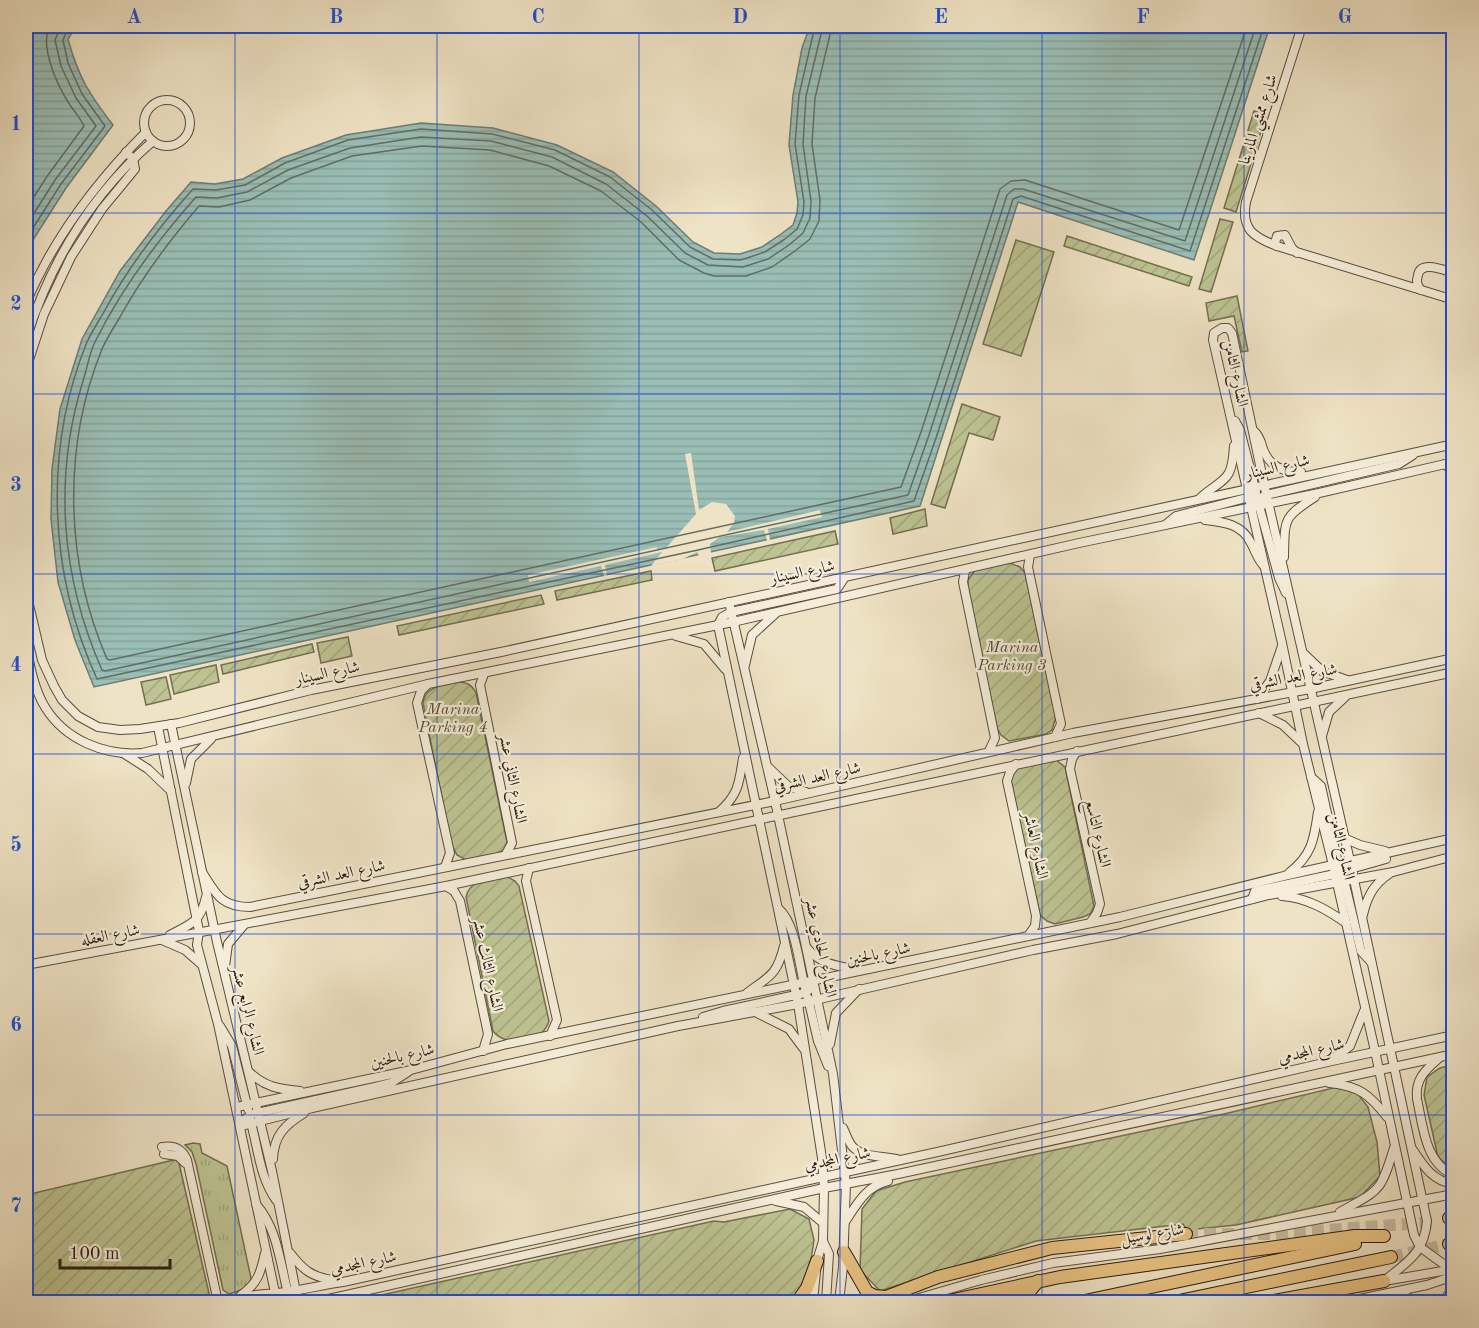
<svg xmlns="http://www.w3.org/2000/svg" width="1479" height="1328" font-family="'Old Standard TT',Amiri,serif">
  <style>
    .grass { fill: url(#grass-tufts); stroke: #737052; stroke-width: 1.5 }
    .garden { fill: url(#garden-furrows); stroke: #737052; stroke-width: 1.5 }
    .water { fill: url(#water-rules); stroke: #6d7d74; stroke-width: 1.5 }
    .pier { fill: #efe3c5 }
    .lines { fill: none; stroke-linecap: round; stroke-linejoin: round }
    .shore { stroke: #626d64; stroke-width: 1.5 }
    .highway-tunnel { stroke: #c7bba1; stroke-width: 12; stroke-dasharray: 12 6; stroke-linecap: butt }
    .minor-casing { stroke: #5a4e3e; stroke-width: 10 }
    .highway-casing { stroke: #291c11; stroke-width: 14 }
    .minor { stroke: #f5edd9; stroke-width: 8 }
    .highway { stroke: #e8c282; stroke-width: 12 }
    .grid { fill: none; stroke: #1d4ed8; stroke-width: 1.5; stroke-opacity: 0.55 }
    .labels { text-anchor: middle; stroke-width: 4.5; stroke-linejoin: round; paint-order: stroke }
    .street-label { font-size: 16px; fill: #291c11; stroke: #f5edd9 }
    .park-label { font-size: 16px; font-style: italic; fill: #554e38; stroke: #f5edd9 }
    .neatline { fill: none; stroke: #1d4ed8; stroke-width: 2 }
    .grid-label { font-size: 20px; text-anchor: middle; font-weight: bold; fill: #1d4ed8 }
  </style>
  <defs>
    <pattern id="grass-tufts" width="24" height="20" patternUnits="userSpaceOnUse" patternTransform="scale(1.5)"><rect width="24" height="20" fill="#bdc392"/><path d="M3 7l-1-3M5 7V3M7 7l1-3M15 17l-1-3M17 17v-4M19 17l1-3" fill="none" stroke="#a2a77d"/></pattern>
    <pattern id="garden-furrows" width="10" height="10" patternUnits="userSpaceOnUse" patternTransform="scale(1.5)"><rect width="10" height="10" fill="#bdc392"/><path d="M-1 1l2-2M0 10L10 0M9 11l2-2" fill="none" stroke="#a2a77d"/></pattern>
    <pattern id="water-rules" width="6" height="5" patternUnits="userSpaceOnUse" patternTransform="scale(1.5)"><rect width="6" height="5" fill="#9abeb6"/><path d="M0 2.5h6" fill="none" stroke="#85a39b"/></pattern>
  </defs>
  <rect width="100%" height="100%" fill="#efe3c5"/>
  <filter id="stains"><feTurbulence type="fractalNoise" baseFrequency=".00333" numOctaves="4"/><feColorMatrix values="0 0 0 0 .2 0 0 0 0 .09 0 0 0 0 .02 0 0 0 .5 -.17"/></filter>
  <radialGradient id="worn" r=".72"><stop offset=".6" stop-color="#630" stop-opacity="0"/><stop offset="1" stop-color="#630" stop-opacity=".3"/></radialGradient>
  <!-- grass -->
  <path class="grass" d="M193 1143 200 1144 202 1153 227 1166 252 1283 245 1289 229 1294 223 1290 196 1164 192 1152 185 1145Z"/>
  <!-- garden -->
  <g class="garden">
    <path d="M1254 111 1266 115 1236 212 1224 208Z"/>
    <path d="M1220 219 1233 222 1211 292 1199 289Z"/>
    <path d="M1067 236 1192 277 1189 286 1064 246Z"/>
    <path d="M1016 240 1054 252 1021 356 983 344Z"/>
    <path d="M1237 296 1248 351 1242 352 1234 316 1209 321 1206 303Z"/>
    <path d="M962 404 1000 417 993 440 969 433 945 508 931 504Z"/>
    <path d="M925 509 927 526 893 534 890 518Z"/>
    <path d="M835 531 838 544 715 571 712 558Z"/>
    <path d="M1010 563 1020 567 1025 573 1056 716 1052 730 1046 734 1009 741 1001 735 997 728 968 595V580L975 570Z"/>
    <path d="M651 571 652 580 557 600 555 591Z"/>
    <path d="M541 595 544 604 399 635 397 626Z"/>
    <path d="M348 637 352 656 321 663 317 643Z"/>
    <path d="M312 644 314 652 223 674 221 665Z"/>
    <path d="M216 665 219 682 174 694 170 675Z"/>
    <path d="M166 677 171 699 146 705 141 682Z"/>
    <path d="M458 682C467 682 472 685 476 693L507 842 504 850 497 854 468 861 457 855 451 843 423 703C425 686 444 685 458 682Z"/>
    <path d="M1056 760 1065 767 1094 906 1090 914 1083 917 1055 924 1047 921 1040 915 1011 782 1012 774 1017 767Z"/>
    <path d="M506 876 515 881 519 886 549 1021C543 1043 507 1049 493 1031L466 897C470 879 490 879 506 876Z"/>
    <path d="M1453 1065V1170L1438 1157 1424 1095 1427 1077 1440 1068Z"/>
    <path d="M1350 1084 1368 1107 1377 1142 1380 1176 1360 1197 1236 1225 1187 1230 1183 1224 1036 1241 880 1291 860 1270 862 1209 876 1191 905 1182 1224 1114Z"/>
    <path d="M178 1159 211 1302H27L26 1294V1195Z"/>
    <path d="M790 1209 809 1219 814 1240 810 1266 798 1296 788 1302H350L714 1221 724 1222Z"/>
  </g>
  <!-- water -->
  <g class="water">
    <path d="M26 26H76L68 39C78 77 90 95 113 125L66 188 26 251Z"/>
    <path d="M810 26H1270L1194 260 1018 202 920 506 94 687 75 640 58 582 51 519 52 469 60 409 82 339 120 271 166 211 191 182 215 184 243 179 282 158 346 135 421 123 493 128 557 145 613 172 656 206 693 242 714 253 740 254 762 247 781 234 793 225 797 213 798 202 789 145 793 95 802 48Z"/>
  </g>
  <!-- pier -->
  <path class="pier" d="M691 453 699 510 712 502 726 504 735 516 734 523 727 532 820 510 822 517 768 529 770 540 767 541 764 530 720 537 710 544 711 553 699 556 697 552 683 559 651 566 662 552 605 565 607 575 604 576 601 566 529 582 528 575 657 547V549L666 548 696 514 685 454Z"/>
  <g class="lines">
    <!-- shore -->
    <g class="shore">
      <path d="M815 26 799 95 795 144 804 202 803 215 797 229 785 239 765 252 741 260 713 259 690 247 652 210 610 177 555 150 492 134 421 129 348 140 285 163 245 185 216 190 193 189C159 227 129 266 105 310 99 321 92 331 87 342 43 450 49 574 97 679L698 550 914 501 936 438 1013 199 1021 196 1190 251 1264 26"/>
      <path d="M823 26 806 96 803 144 811 201 810 218 803 233 789 245 768 259 743 267 708 265 685 253 647 216 606 184 552 157 491 141 421 137 350 148 288 170 247 192 217 198 196 197C157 241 121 289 95 342 89 354 87 369 83 381 53 478 61 577 102 670L105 671 908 495 929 435 1007 195 1014 189H1023L1185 241 1256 26"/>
      <path d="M832 26 815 98 812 144 820 200 819 221 810 239 795 251 772 267 746 276H714L704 273 679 260 641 222 601 191 549 166 490 150 422 146 352 156 291 178 250 200 219 207 199 206C169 241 142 277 120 317 114 327 107 338 102 349 62 448 65 562 107 659L110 660 901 487 921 432 1000 189 1011 181 1025 180 1179 230 1247 26"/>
      <path d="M26 209 48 175 84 126C80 117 73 110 68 102 57 84 39 46 50 26"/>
      <path d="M26 226 55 180 96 126 76 98 61 66 55 40 61 26"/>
      <path d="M26 239 61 184 105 126 82 94 68 63 63 40 69 26"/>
    </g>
    <!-- highway-tunnel -->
    <g class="highway-tunnel">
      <path d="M1186 1234H1273L1434 1222"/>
      <path d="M1391 1257 1449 1244"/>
    </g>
    <defs>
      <g id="minor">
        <path d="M1302 26 1246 202C1241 229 1253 237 1277 246L1454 300"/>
        <circle cx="167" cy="123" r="23"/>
        <path d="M1277 246 1275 243 1277 236 1285 235 1292 248 1297 253"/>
        <path d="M1421 290C1417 285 1416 282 1418 275 1421 260 1443 270 1454 273"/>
        <path d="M26 303C54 237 96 182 146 132"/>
        <path d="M26 339C50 263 92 194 153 141"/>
        <path d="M26 369 44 314 71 257 102 209 135 169 133 159 126 152"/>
        <path d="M1235 421 1240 430 1256 492"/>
        <path d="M1255 432C1260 437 1261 442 1263 449 1270 467 1283 472 1301 472"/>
        <path d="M1445 464 1454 473"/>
        <path d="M1201 497C1225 477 1232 482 1234 446"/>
        <path d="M1258 502 1279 578 1286 593"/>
        <path d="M1251 507 1257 500 1266 495 1399 464 1413 455"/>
        <path d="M1205 520C1224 522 1242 524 1251 543 1255 550 1257 558 1263 565"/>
        <path d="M1165 525 1176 516 1254 496"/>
        <path d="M1030 555 1028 567 1061 724 1055 737"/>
        <path d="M1284 557C1285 519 1282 518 1315 497"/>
        <path d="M965 571 963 582 995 738 989 751"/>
        <path d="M26 592 42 660 54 686 62 700 78 716 98 727 120 730 140 729 179 723 311 690 501 652 1454 444"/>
        <path d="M729 602 775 801 833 1074 846 1184 843 1267 839 1302"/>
        <path d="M718 625 798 1004 822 1158 824 1188 823 1241 817 1261 813 1302"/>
        <path d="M718 625 722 617 731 612 837 589 845 577"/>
        <path d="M676 636 704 644 725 669"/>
        <path d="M26 645C30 666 34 689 45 707 65 740 105 756 142 753L428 684 733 622 1079 543 1319 493 1454 462"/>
        <path d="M1303 653 1322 671 1347 680"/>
        <path d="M745 665 752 635 775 614"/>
        <path d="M484 674 480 685 512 843 506 854"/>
        <path d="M428 684 421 691 417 703 450 853 445 867"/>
        <path d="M1257 699 1270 681 1282 646"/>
        <path d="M1259 713 1283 725 1301 742"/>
        <path d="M171 724 217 942 272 1171 298 1302"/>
        <path d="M158 727 199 931 197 945 218 1024 277 1302"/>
        <path d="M1322 736 1329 712 1345 697"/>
        <path d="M1077 751 1072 759 1070 769 1100 904 1097 913 1090 923"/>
        <path d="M123 753 148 769 171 791"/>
        <path d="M1016 764 1010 772 1007 781 1036 916 1035 926 1028 936"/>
        <path d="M768 767 788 786 806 792"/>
        <path d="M1311 777 1321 786 1338 863 1353 878"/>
        <path d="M186 783 191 759 211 739"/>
        <path d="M719 812C739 794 739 783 743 758"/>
        <path d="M1344 838 1360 845 1385 851"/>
        <path d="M529 868 526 881 557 1020 550 1036"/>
        <path d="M1347 870 1386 859"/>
        <path d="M202 872C216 894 221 907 250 907L775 801 1073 733 1310 689 1454 658"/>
        <path d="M1289 873C1312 855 1314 840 1318 812"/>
        <path d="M1343 876 1361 951 1371 962"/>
        <path d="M446 886 454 891 460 901 488 1034 483 1051"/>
        <path d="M1282 896C1307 898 1326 909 1346 923"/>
        <path d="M1252 899 1255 891 1335 874 1339 870"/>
        <path d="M778 908C796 923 799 965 805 988"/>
        <path d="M1363 915C1367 897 1373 885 1389 874"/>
        <path d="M170 935C192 923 200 923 206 897"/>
        <path d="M162 940 185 950 201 964"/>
        <path d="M807 948C821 965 838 966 859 970"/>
        <path d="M26 965 446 886 1454 672"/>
        <path d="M225 966 228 944 244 925"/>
        <path d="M747 993C770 976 777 975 784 946"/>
        <path d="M808 998 818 1041 828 1066"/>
        <path d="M755 1012 789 1029 803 1048"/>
        <path d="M703 1017 723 1011 805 993 811 988 813 982"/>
        <path d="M220 1026 232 1046 248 1109"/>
        <path d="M830 1044 836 1013 859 989"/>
        <path d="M1333 1059 1350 1046 1364 1011"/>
        <path d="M1438 1059C1424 1071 1415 1080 1417 1099 1423 1126 1425 1164 1454 1175"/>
        <path d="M249 1072C265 1087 278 1089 300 1091"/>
        <path d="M1329 1083C1359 1086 1369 1094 1387 1117"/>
        <path d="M237 1107 411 1070 507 1044 1120 917 1288 875 1454 838"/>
        <path d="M250 1119C258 1146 259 1176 276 1200"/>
        <path d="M241 1126 312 1108 678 1026 798 1004 1033 950 1117 934 1269 895 1393 872 1454 856"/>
        <path d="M241 1126 244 1120 252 1114 375 1087 391 1083 408 1072"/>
        <path d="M843 1128C846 1134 848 1141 852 1146 863 1159 885 1155 900 1160"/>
        <path d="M162 1147C174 1145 182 1148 187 1160L218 1302"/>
        <path d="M1413 1150C1424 1167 1433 1181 1454 1184"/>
        <path d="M164 1154 178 1156 185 1163"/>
        <path d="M273 1159C274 1135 285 1125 304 1113"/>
        <path d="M776 1201 804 1207 823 1223"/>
        <path d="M256 1204C274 1225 278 1249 284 1276 286 1285 287 1295 293 1302"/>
        <path d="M1340 1212C1380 1189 1380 1194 1394 1148"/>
        <path d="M845 1222C857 1204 866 1186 888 1181"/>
        <path d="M823 1241 829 1254 826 1302"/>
        <path d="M290 1253C303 1270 312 1277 333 1280"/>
        <path d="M1384 1281C1407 1262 1424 1254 1427 1221L1350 861 1264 484 1232 333 1228 328H1222L1214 333 1213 340 1282 643 1303 744 1333 865 1375 1051 1414 1235 1420 1247 1442 1263 1454 1268"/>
        <path d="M1384 1281 1454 1269"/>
        <path d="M241 1295C258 1284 261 1271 265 1253"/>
        <path d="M1390 1295 1407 1297 1419 1302"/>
        <path d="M226 1302C243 1295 259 1295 277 1293 299 1291 321 1285 343 1282L942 1151 1332 1061 1454 1035"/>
        <path d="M315 1302 824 1188 898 1174 1454 1054"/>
        <path d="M905 1302 981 1280 1053 1263 1160 1249 1454 1194"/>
        <path d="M1345 1302 1427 1285 1454 1276"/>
        <path d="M1443 1302 1450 1292 1454 1289"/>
      </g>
      <g id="highway">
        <path d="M1449 1218 1454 1217"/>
        <path d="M1449 1244 1454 1243"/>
        <path d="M844 1252 867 1292 875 1296 886 1297 938 1277 1052 1248 1186 1234"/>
        <path d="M797 1302 807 1288 817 1261"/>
        <path d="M944 1302 1060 1277 1355 1236H1384"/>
        <path d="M998 1302 1029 1292 1038 1281"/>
        <path d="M1080 1302 1355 1244"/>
        <path d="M1174 1302 1391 1257"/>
        <path d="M1268 1302 1384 1281"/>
      </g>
    </defs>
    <!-- minor casing -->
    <use href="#minor" class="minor-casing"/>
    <!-- highway casing -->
    <use href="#highway" class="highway-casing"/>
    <!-- minor -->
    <use href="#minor" class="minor"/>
    <!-- highway -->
    <use href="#highway" class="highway"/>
  </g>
  <!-- grid -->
  <path class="grid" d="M235 26V1302M437 26V1302M639 26V1302M840 26V1302M1042 26V1302M1244 26V1302M26 213H1454M26 394H1454M26 574H1454M26 754H1454M26 934H1454M26 1115H1454"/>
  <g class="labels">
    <!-- street labels -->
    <g class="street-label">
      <text transform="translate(1257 119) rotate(-72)" y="6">شارع ممشي المارينا</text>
      <text transform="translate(1237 373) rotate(78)" y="6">الشارع الثامن</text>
      <text transform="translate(1277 466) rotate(-13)" y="6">شارع السينار</text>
      <text transform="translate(802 571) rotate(-12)" y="6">شارع السينار</text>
      <text transform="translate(327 672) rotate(-12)" y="6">شارع السينار</text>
      <text transform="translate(1293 676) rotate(-11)" y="6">شارع العد الشرقي</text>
      <text transform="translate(817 776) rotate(-13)" y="6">شارع العد الشرقي</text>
      <text transform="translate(514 778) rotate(79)" y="6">الشارع الثاني عشر</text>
      <text transform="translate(1099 833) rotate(77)" y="6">الشارع التاسع</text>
      <text transform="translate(1037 845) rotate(78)" y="6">الشارع العاشر</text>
      <text transform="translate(1343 846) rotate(77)" y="6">الشارع الثامن</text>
      <text transform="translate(341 873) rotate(-12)" y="6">شارع العد الشرقي</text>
      <text transform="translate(110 934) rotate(-11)" y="6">شارع العقله</text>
      <text transform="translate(822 947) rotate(78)" y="6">الشارع الحادي عشر</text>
      <text transform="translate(878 953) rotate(-12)" y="6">شارع بالحنين</text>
      <text transform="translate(489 964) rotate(78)" y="6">الشارع الثالث عشر</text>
      <text transform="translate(249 1010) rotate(76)" y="6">الشارع الرابع عشر</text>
      <text transform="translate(1311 1050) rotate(-13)" y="6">شارع المجدمي</text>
      <text transform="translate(402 1055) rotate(-13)" y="6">شارع بالحنين</text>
      <text transform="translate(837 1158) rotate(-12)" y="6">شارع المجدمي</text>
      <text transform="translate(1152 1233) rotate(-9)" y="6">شارع لوسيل</text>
      <text transform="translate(363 1262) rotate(-12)" y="6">شارع المجدمي</text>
    </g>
    <!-- park labels -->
    <g class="park-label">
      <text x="1012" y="652">Marina<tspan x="1012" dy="18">Parking 3</tspan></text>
      <text x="453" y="714">Marina<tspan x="453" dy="18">Parking 4</tspan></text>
    </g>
  </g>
  <!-- margin -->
  <rect width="1479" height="1328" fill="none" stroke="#efe3c5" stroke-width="66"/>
  <!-- scale -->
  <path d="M60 1259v9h110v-9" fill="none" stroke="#291c11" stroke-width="3"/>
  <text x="69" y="1259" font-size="18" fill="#291c11" stroke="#f5edd9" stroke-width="4.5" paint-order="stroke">100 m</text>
  <rect x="33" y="33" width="1413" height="1262" class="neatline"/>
  <g class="grid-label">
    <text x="134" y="23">A</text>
    <text x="336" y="23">B</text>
    <text x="538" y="23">C</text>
    <text x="740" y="23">D</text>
    <text x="941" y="23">E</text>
    <text x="1143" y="23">F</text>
    <text x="1345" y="23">G</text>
    <text x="16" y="130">1</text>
    <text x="16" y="310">2</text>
    <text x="16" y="491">3</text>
    <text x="16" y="671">4</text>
    <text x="16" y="851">5</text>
    <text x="16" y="1031">6</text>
    <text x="16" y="1212">7</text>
  </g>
  <rect width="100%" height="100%" filter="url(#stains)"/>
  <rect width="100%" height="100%" fill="url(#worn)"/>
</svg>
